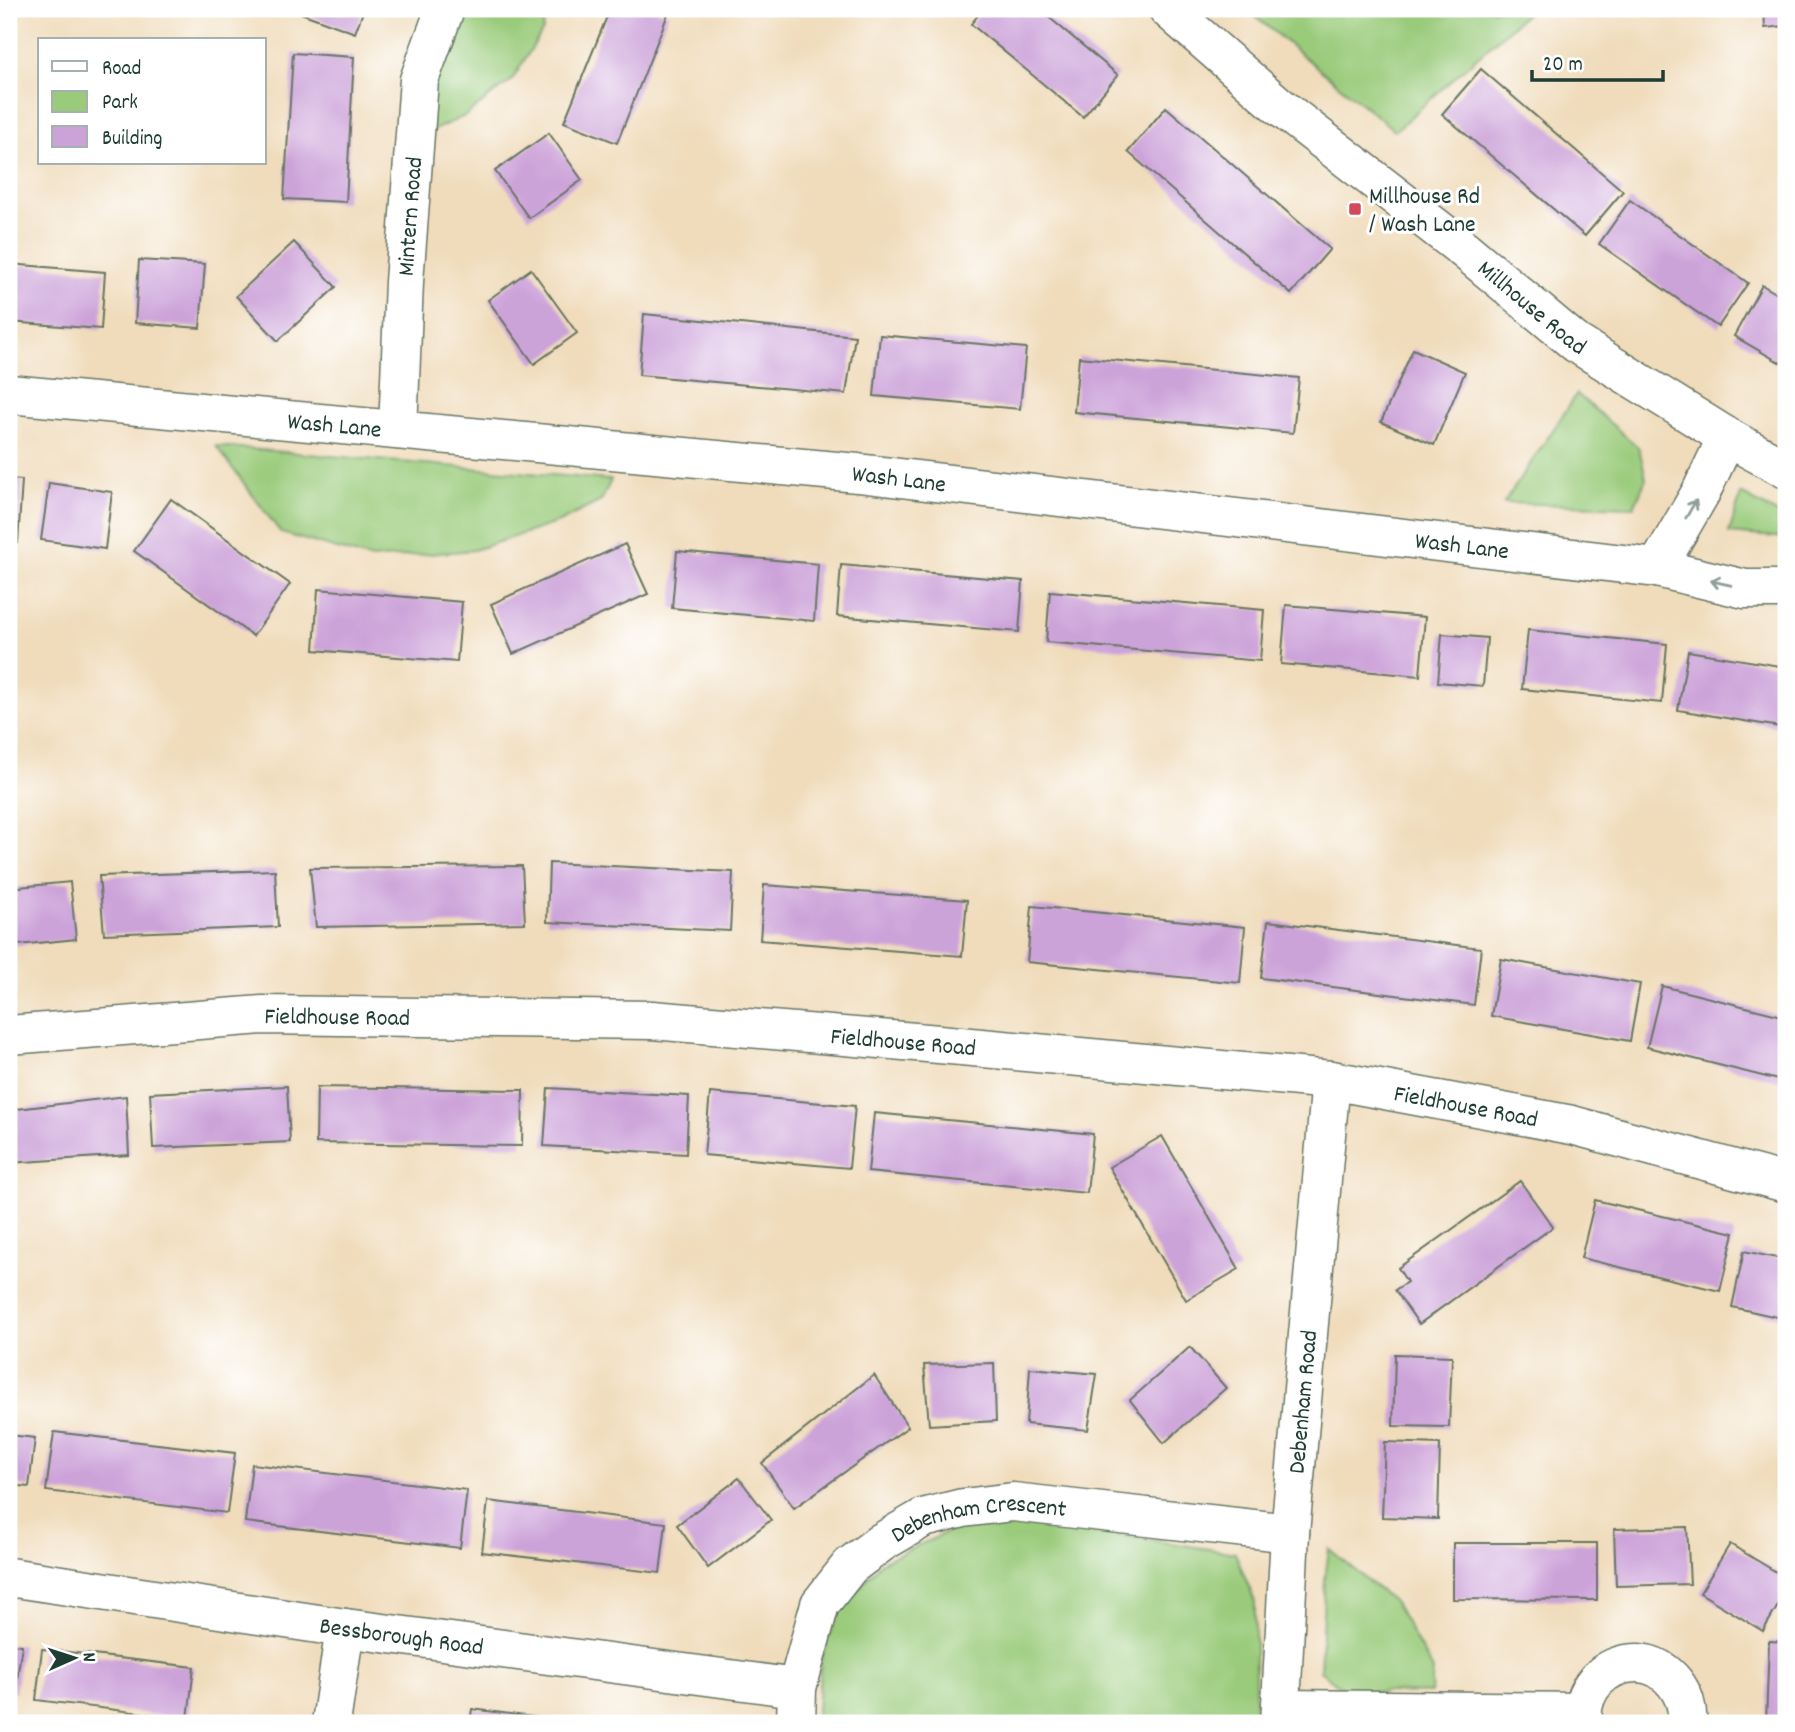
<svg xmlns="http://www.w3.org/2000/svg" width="1795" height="1732" font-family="Dekko,sans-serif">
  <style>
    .green { fill: #9acb7a; stroke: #5c8457; stroke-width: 2 }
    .building { fill: #cca3d9 }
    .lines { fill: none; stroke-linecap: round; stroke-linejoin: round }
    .minor-casing { stroke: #687563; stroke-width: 41 }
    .tertiary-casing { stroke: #687563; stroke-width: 41 }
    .minor { stroke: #fff; stroke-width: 38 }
    .tertiary { stroke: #fff; stroke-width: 38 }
    .oneway { stroke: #8f9e9a }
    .poi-dot { fill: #d1495b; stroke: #fff; stroke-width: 2.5 }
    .labels { text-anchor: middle; stroke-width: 6; stroke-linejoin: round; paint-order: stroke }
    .poi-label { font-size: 24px; fill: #1f3d34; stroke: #fff; text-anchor: start }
    .street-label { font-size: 24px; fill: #1f3d34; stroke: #fff }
  </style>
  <rect width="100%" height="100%" fill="#fff"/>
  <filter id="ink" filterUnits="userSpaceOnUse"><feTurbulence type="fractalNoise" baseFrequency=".0143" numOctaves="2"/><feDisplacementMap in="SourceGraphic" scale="14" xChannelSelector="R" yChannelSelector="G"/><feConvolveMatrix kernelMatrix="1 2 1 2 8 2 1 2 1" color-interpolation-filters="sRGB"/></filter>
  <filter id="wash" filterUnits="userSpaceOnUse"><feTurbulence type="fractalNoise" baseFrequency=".00686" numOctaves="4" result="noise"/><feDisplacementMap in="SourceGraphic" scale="28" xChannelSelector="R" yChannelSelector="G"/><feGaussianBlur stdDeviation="1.57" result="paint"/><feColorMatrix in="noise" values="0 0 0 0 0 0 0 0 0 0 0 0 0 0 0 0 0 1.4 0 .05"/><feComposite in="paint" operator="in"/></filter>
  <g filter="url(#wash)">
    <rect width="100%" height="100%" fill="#f0dcbb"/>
    <!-- green -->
    <g class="green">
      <path d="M458 9H545L543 30 512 80 465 116 427 133 431 82Z"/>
      <path d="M1246 9H1531L1395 131Z"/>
      <path d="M1577 394 1639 448 1646 479 1634 507 1504 503Z"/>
      <path d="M216 446 611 480 601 501 559 522 474 550 372 559 281 533Z"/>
      <path d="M1741 494 1786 518V538L1729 533Z"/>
      <path d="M1020 1520 1235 1553 1255 1602V1723H816L821 1659 838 1613 881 1562 961 1526Z"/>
      <path d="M1329 1549 1395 1603 1433 1670 1431 1693 1346 1691 1320 1671 1325 1579Z"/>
    </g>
    <g id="blocks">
      <!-- building -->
      <g class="building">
        <path d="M302 9H364L355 33 301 13Z"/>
        <path d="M610 9H655L668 14 617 143 564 122Z"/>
        <path d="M983 9H1039L1118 75 1083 117 971 24Z"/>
        <path d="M1764 9H1786V26L1765 28Z"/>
        <path d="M293 53 354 57 346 202 284 199Z"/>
        <path d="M1481 69 1623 191 1585 236 1442 114Z"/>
        <path d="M1166 107 1330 249 1291 294 1128 152Z"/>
        <path d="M549 133 582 180 529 218 495 171Z"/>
        <path d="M1630 200 1748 283 1718 327 1599 244Z"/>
        <path d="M294 242 336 287 278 341 236 296Z"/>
        <path d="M139 260 205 264 200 328 135 323Z"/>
        <path d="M9 264 105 272 101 329 9 322Z"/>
        <path d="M531 269 577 333 534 364 488 300Z"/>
        <path d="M1762 285 1786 299V366L1734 336Z"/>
        <path d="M644 314 855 336 846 394 639 375Z"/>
        <path d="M880 335 1026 348 1020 409 874 396Z"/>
        <path d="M1413 349 1465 372 1434 445 1381 422Z"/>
        <path d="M1079 357 1299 378 1293 433 1074 412Z"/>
        <path d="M9 479 22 480 18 543 9 542Z"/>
        <path d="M49 483 112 492 105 549 41 540Z"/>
        <path d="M171 499 290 584 253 636 134 551Z"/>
        <path d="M625 544 648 594 513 654 491 604Z"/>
        <path d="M677 551 818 564 814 621 672 608Z"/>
        <path d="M841 565 1023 581 1019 632 837 616Z"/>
        <path d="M318 589 462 602 457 662 314 650Z"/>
        <path d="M1050 591 1264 610 1260 661 1046 642Z"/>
        <path d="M1286 605 1425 617 1420 676 1281 664Z"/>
        <path d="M1528 630 1667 644 1662 703 1522 689Z"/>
        <path d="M1442 634 1487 638 1483 686 1438 682Z"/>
        <path d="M1688 651 1786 667V728L1678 710Z"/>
        <path d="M549 863 733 872 730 931 547 922Z"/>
        <path d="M522 866 525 923 316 927 310 868Z"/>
        <path d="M275 870 278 927 104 934 99 876Z"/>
        <path d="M70 882 76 939 9 946V888Z"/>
        <path d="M764 885 967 900 962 956 760 940Z"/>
        <path d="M1032 906 1245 927 1240 983 1027 962Z"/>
        <path d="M1268 921 1481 948 1474 1005 1261 978Z"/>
        <path d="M1501 959 1640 984 1630 1041 1491 1016Z"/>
        <path d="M1662 986 1786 1017V1082L1647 1047Z"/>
        <path d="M287 1086 290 1142 153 1148 150 1093Z"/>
        <path d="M317 1087 523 1090 522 1146 316 1143Z"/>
        <path d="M548 1088 689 1096 686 1154 544 1146Z"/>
        <path d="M710 1093 855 1106 849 1168 704 1155Z"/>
        <path d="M126 1096 129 1155 9 1163V1110Z"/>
        <path d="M874 1113 1093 1134 1087 1193 868 1172Z"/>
        <path d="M1162 1136 1239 1269 1186 1300 1109 1167Z"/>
        <path d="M1520 1181 1553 1227 1419 1324 1395 1290 1407 1282 1398 1268Z"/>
        <path d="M1595 1200 1734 1233 1720 1291 1581 1258Z"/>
        <path d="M1744 1251 1786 1260V1319L1732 1307Z"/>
        <path d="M1190 1347 1226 1388 1164 1443 1130 1400Z"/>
        <path d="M1395 1354 1452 1356 1449 1427 1393 1426Z"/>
        <path d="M994 1363 996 1421 929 1425 924 1365Z"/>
        <path d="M1030 1368 1097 1374 1088 1430 1026 1424Z"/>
        <path d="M874 1375 908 1427 794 1508 762 1463Z"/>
        <path d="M54 1432 235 1453 227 1513 46 1491Z"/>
        <path d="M9 1435 35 1438 29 1487 9 1485Z"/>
        <path d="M1385 1442 1440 1444 1438 1519 1382 1517Z"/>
        <path d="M252 1464 467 1490 460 1548 245 1522Z"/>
        <path d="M739 1478 771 1520 708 1568 677 1525Z"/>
        <path d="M488 1501 666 1523 660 1573 482 1552Z"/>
        <path d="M1687 1527 1690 1584 1616 1586 1614 1529Z"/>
        <path d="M1453 1543H1597V1600L1453 1599Z"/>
        <path d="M1730 1544 1786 1578V1592L1763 1631 1700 1593Z"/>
        <path d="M1769 1641 1786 1642V1723H1766Z"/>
        <path d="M9 1644 22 1645 15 1693 9 1692Z"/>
        <path d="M42 1649 194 1667 188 1719 36 1700Z"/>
        <path d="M472 1709 572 1722V1723H470Z"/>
      </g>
    </g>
  </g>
  <g filter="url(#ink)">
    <use href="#blocks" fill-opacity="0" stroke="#687563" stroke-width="2"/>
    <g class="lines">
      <defs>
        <g id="minor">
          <path id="s1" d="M1168 9 1279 106 1466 251 1576 343 1727 437"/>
          <path id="s2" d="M398 430 404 282 419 80 445 9"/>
          <path id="s3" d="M9 1035 262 1015 652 1020 939 1044 1331 1080 1572 1125 1786 1183"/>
          <path id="s4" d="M9 1577 345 1628 797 1688"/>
          <path d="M1281 1709 1582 1712"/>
          <path d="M331 1723 345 1628"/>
          <path id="s5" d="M796 1723 797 1688 820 1604 850 1566 882 1542 923 1518 963 1508 1013 1502 1290 1533"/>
          <path id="s6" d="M1280 1723 1290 1533 1331 1080"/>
          <path d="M1583 1723C1579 1691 1604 1662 1638 1663 1668 1664 1690 1695 1687 1723"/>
        </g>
        <g id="tertiary">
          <path id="s7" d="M9 394 858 473 1657 568 1745 589H1786"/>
          <path d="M1657 568 1701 492 1727 437 1786 469"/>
        </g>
      </defs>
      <!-- minor casing -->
      <use href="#minor" class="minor-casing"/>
      <!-- tertiary casing -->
      <use href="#tertiary" class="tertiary-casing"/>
      <!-- minor -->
      <use href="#minor" class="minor"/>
      <!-- tertiary -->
      <use href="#tertiary" class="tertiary"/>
    </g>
    <!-- one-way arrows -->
    <defs><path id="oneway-shaft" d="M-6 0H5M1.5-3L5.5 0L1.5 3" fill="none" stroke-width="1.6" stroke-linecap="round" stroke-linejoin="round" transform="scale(1.75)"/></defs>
    <g class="oneway">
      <use href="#oneway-shaft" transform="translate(1691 509) rotate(-60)"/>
      <use href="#oneway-shaft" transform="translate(1721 583) rotate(-167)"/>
    </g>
  </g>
  <!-- markers -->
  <rect class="poi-dot" x="1348" y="202" width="14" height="14" rx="3.5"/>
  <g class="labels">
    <!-- poi labels -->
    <g class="poi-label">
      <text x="1369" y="203">Millhouse Rd<tspan x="1369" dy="28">/ Wash Lane</tspan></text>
    </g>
    <!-- street labels -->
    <g class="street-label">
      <text dy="8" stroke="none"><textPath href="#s2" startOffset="214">Mintern Road</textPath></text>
      <text dy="8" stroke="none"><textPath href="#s1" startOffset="471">Millhouse Road</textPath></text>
      <text dy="8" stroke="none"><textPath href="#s7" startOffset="327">Wash Lane</textPath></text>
      <text dy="8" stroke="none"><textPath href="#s7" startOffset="894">Wash Lane</textPath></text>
      <text dy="8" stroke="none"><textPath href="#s7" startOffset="1461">Wash Lane</textPath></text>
      <text dy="8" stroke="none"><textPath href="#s3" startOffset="329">Fieldhouse Road</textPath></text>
      <text dy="8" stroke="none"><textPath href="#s3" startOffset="896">Fieldhouse Road</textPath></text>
      <text dy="8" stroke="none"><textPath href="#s3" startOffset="1463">Fieldhouse Road</textPath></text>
      <text dy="8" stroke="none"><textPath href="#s6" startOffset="322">Debenham Road</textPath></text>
      <text dy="8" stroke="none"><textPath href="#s5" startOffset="313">Debenham Crescent</textPath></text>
      <text dy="8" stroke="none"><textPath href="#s4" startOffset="397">Bessborough Road</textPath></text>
    </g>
  </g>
  <!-- margin -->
  <rect width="1795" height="1732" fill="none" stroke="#fff" stroke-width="35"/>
  <!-- legend -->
  <rect x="38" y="38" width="228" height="126" fill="#ffffff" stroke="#a5b1ae" stroke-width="2"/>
  <rect x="52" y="61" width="35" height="10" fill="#ffffff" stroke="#a5b1ae" stroke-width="2"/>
  <text x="102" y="74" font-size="21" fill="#1f3d34">Road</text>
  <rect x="52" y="91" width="35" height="21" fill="#9acb7a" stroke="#a5b1ae" stroke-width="2"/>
  <text x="102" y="108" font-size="21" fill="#1f3d34">Park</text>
  <rect x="52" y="126" width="35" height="21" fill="#cca3d9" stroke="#a5b1ae" stroke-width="2"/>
  <text x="102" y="144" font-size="21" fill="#1f3d34">Building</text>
  <!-- north arrow -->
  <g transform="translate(74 1658) rotate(87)" stroke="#ffffff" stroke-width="5" paint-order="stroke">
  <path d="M0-5L12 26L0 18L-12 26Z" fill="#1f3d34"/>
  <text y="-10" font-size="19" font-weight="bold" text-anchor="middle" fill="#1f3d34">N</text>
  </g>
  <!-- scale -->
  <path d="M1532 70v10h131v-10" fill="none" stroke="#1f3d34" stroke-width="3.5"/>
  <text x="1543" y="70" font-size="21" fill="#1f3d34" stroke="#ffffff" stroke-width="5" paint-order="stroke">20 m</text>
</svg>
